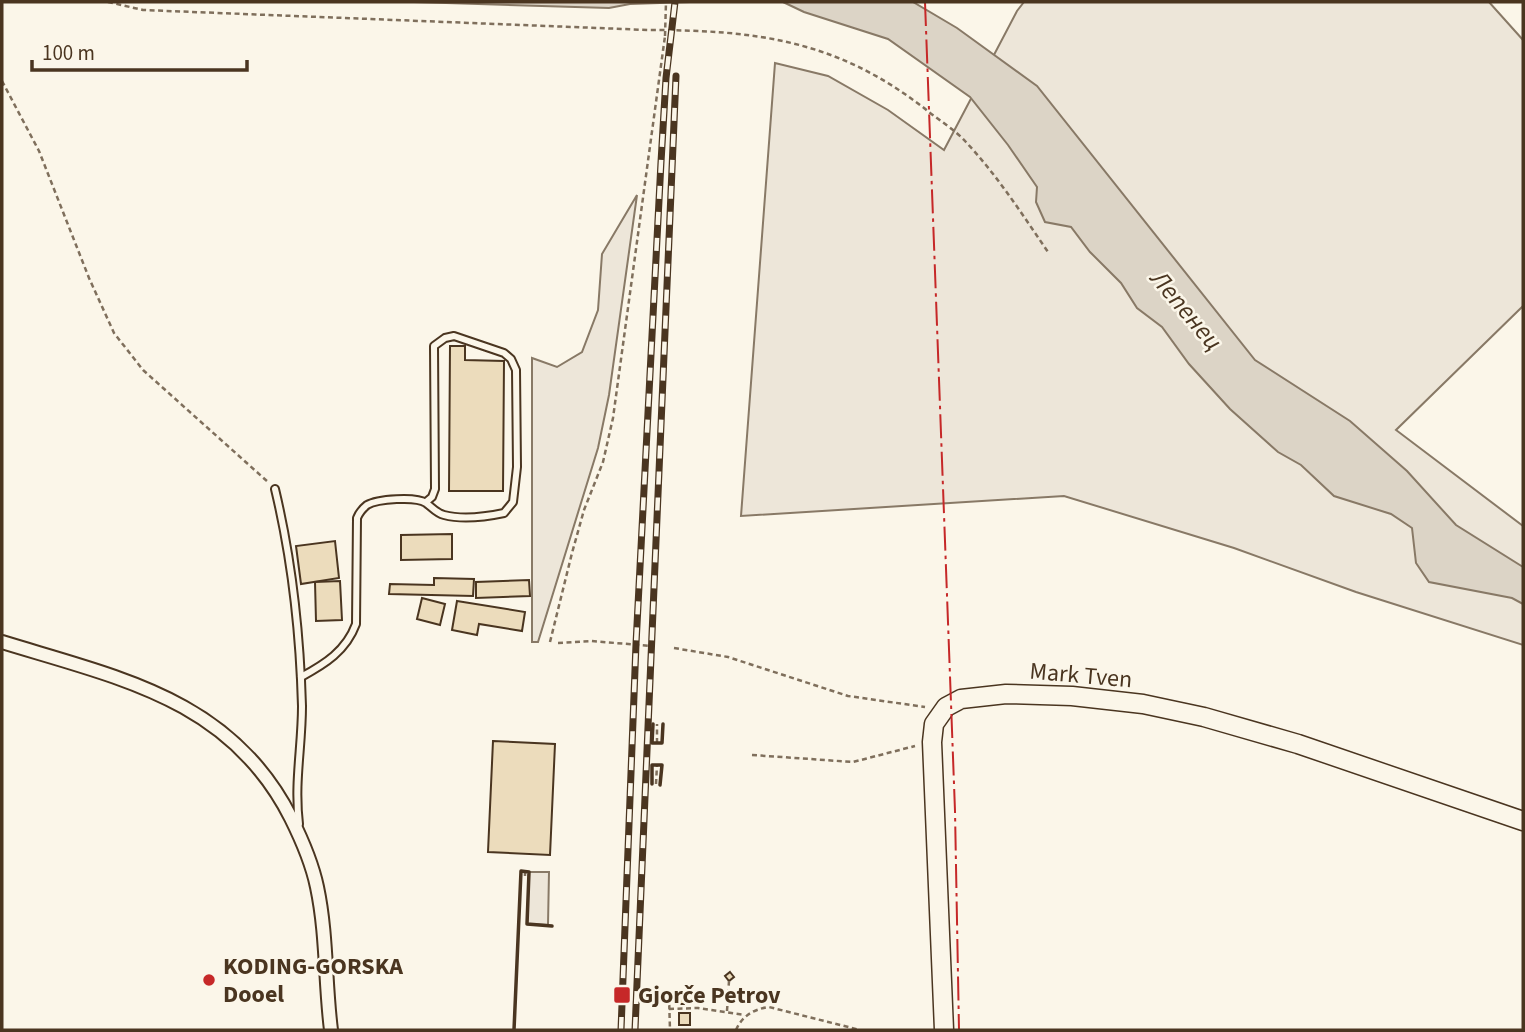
<svg xmlns="http://www.w3.org/2000/svg" width="1525" height="1032" font-family="'Source Sans 3',sans-serif">
  <style>
    .green { fill: #ede6d9; stroke: #887966; stroke-width: 2 }
    .water { fill: #dcd4c6; stroke: #887966; stroke-width: 2 }
    .building { fill: #ecdcbc; stroke: #4a3520; stroke-width: 2 }
    .lines { fill: none; stroke-linecap: round; stroke-linejoin: round }
    .lane-casing { stroke: #4a3520; stroke-width: 10 }
    .street-casing { stroke: #4a3520; stroke-width: 16 }
    .secondary-casing { stroke: #4a3520; stroke-width: 21 }
    .path { stroke: #7f6f5c; stroke-width: 2.5; stroke-dasharray: 5 3.5; stroke-linecap: butt }
    .lane { stroke: #fbf6e9; stroke-width: 6 }
    .street { stroke: #fbf6e9; stroke-width: 12 }
    .secondary { stroke: #fbf6e9; stroke-width: 18 }
    .rail-casing { stroke: #4a3520; stroke-width: 7 }
    .rail { stroke: #fbf6e9; stroke-width: 4.5; stroke-dasharray: 13; stroke-linecap: butt }
    .path-bridge { stroke: #7f6f5c; stroke-width: 2.5; stroke-dasharray: 5 3.5; stroke-linecap: butt }
    .wall { stroke: #4a3520; stroke-width: 3.5 }
    .power { stroke: #c62828; stroke-width: 2; stroke-dasharray: 24 5 3.5 5; stroke-linecap: butt }
    .poi-dot { fill: #c62828; stroke: #fbf6e9; stroke-width: 2.5 }
    .labels { text-anchor: middle; stroke-width: 5; stroke-linejoin: round; paint-order: stroke }
    .street-label { font-size: 24px; fill: #4a3520; stroke: #fbf6e9 }
    .poi-label { font-size: 24px; font-weight: bold; fill: #4a3520; stroke: #fbf6e9; text-anchor: start }
    .water-label { font-size: 26px; font-style: italic; fill: #4a3520; stroke: #fbf6e9 }
  </style>
  <rect width="100%" height="100%" fill="#fbf6e9"/>
  <!-- green -->
  <g class="green">
    <path d="M1024 2H1489L1523 40V306L1396 430 1523 526V645L1356 592 1234 548 1064 496 741 516 775 63 828 76 888 110 944 150 1017 11Z"/>
    <path d="M637 195 609 395 598 448 538 642H532V358L557 367 582 352 598 310 602 254Z"/>
    <path d="M529 872H549L548 925 527 924Z"/>
  </g>
  <!-- water -->
  <g class="water">
    <path d="M414 2H690L630 4 609 8Z"/>
    <path d="M783 2H913L957 28 1037 86 1255 360 1350 421 1407 471 1456 525 1523 567V604L1512 598 1429 582 1416 563 1412 528 1391 514 1334 496 1301 465 1278 452 1230 409 1189 364 1162 327 1137 308 1121 283 1090 252 1071 227 1045 222 1036 202 1037 187 1008 145 970 97 888 39 804 12Z"/>
  </g>
  <!-- building -->
  <g class="building">
    <path d="M450 346H465V360L504 361 503 491H449Z"/>
    <path d="M452 534V559L401 560V535Z"/>
    <path d="M335 541 339 578 301 584 296 546Z"/>
    <path d="M434 578 474 579 473 596 389 594 390 584 434 585Z"/>
    <path d="M529 580 530 596 476 598V582Z"/>
    <path d="M340 581 342 620 316 621 315 582Z"/>
    <path d="M422 598 445 604 440 625 417 619Z"/>
    <path d="M457 601 525 612 522 631 479 624 477 635 452 630Z"/>
    <path d="M493 741 555 744 550 855 488 852Z"/>
    <path d="M730 972 734 977 729 981 725 976Z"/>
    <rect x="675" y="993" width="9" height="11"/>
    <rect x="679" y="1013" width="11" height="12"/>
  </g>
  <g class="lines">
    <defs>
      <g id="lane">
        <path d="M275 489C292 560 300 634 302 706 302 747 294 782 299 824"/>
        <path d="M301 677C325 664 346 651 356 624L357 518C359 513 362 509 367 505 377 499 416 496 426 503 432 507 436 513 444 515 463 520 485 517 504 513L513 502 517 467 516 370 511 359 504 353 454 336 445 338 434 346 435 489 432 497 426 502"/>
      </g>
      <path id="street" d="M2 642C119 678 231 699 291 818 302 840 312 863 317 887 327 934 325 983 331 1030"/>
      <path id="secondary" d="M944 1030 932 742 934 724 946 707 961 699 1006 694 1072 696 1143 704 1204 717 1298 744 1523 821"/>
    </defs>
    <!-- lane casing -->
    <use href="#lane" class="lane-casing"/>
    <!-- street casing -->
    <use href="#street" class="street-casing"/>
    <!-- secondary casing -->
    <use href="#secondary" class="secondary-casing"/>
    <!-- path -->
    <g class="path">
      <path d="M108 2 143 10 648 30C756 30 836 40 924 108 937 119 954 129 965 141 997 175 1022 214 1048 252"/>
      <path d="M2 81 39 151 89 278 114 333 143 370 268 482"/>
      <path d="M550 642 572 553 584 510 603 462 613 418 665 36"/>
      <path d="M558 643 591 641 652 646"/>
      <path d="M674 648 728 657 848 696 925 707"/>
      <path d="M657 743V724"/>
      <path d="M752 755 853 762 915 746"/>
      <path d="M656 784 657 765"/>
      <path d="M525 876V872"/>
      <path d="M660 996H675"/>
      <path d="M669 996 670 1030"/>
      <path d="M669 1009 698 1008 745 1015"/>
      <path d="M727 1011 729 981"/>
      <path d="M736 1030C742 1016 754 1009 769 1007L860 1030"/>
    </g>
    <!-- lane -->
    <use href="#lane" class="lane"/>
    <!-- street -->
    <use href="#street" class="street"/>
    <!-- secondary -->
    <use href="#secondary" class="secondary"/>
    <defs>
      <g id="rail">
        <path d="M621 1030 636 644 661 162 666 78 675 2"/>
        <path d="M635 1030 676 76"/>
      </g>
    </defs>
    <!-- rail casing -->
    <use href="#rail" class="rail-casing"/>
    <!-- rail -->
    <use href="#rail" class="rail"/>
    <!-- path-bridge -->
    <path class="path-bridge" d="M665 36 666 2"/>
    <!-- wall -->
    <g class="wall">
      <path d="M653 724 652 743H662L663 724"/>
      <path d="M652 784V765H662L660 785"/>
      <path d="M514 1030 521 871 529 872 527 924 552 926"/>
    </g>
    <!-- power -->
    <path class="power" d="M925 2 955 811 959 1030"/>
  </g>
  <!-- markers -->
  <g class="poi-dot">
    <circle cx="209" cy="980" r="7"/>
    <rect x="613" y="986" width="18" height="18" rx="3.5"/>
  </g>
  <g class="labels">
    <!-- street labels -->
    <g class="street-label">
      <text transform="translate(1081 675) rotate(5)" y="8">Mark Tven</text>
    </g>
    <!-- poi labels -->
    <g class="poi-label">
      <text x="223" y="974">KODING-GORSKA<tspan x="223" dy="28">Dooel</tspan></text>
      <text x="638" y="1003">Gjorče Petrov</text>
    </g>
    <!-- water labels -->
    <g class="water-label">
      <text transform="translate(1187 310) rotate(50)" y="9">Лепенец</text>
    </g>
  </g>
  <!-- border -->
  <rect width="1525" height="1032" fill="none" stroke="#4a3520" stroke-width="7"/>
  <!-- scale -->
  <path d="M32 60v10h215v-10" fill="none" stroke="#4a3520" stroke-width="3.5"/>
  <text x="42" y="60" font-size="21" fill="#4a3520" stroke="#fbf6e9" stroke-width="5" paint-order="stroke">100 m</text>
</svg>
